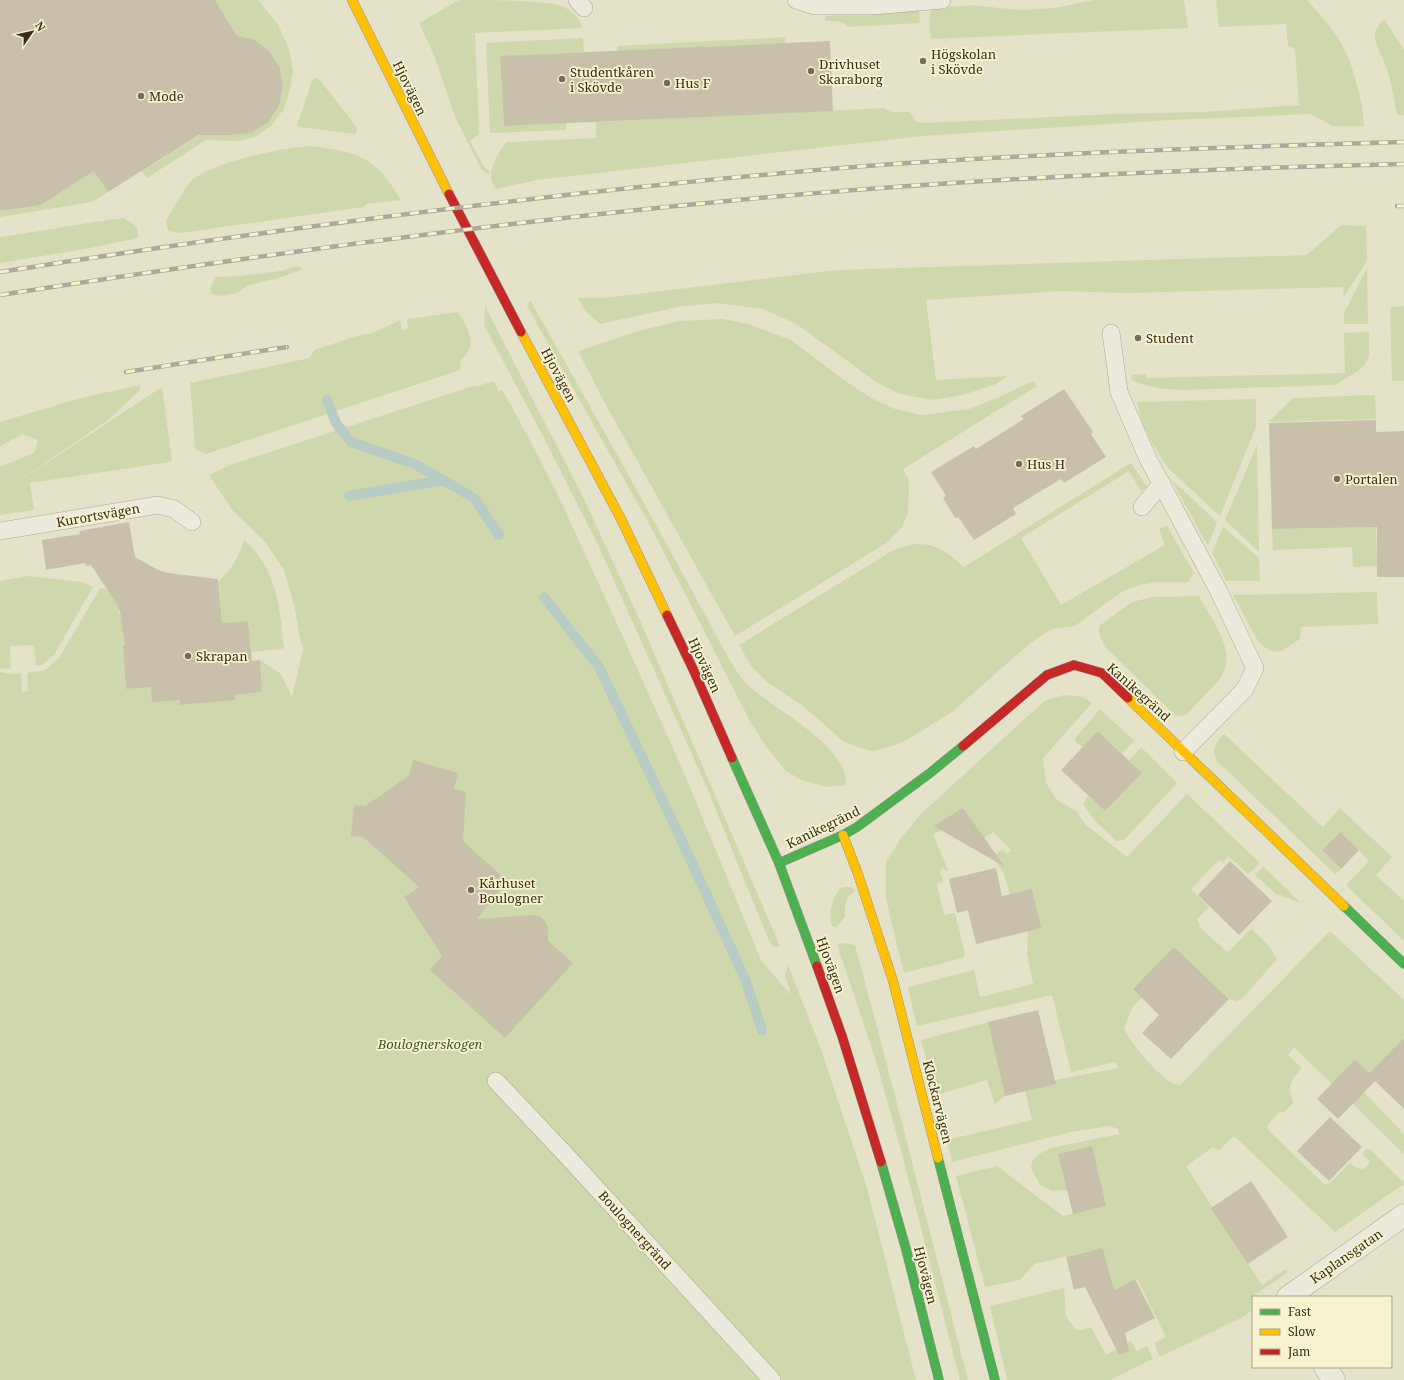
<svg xmlns="http://www.w3.org/2000/svg" width="1404" height="1380" font-family="'Noto Serif',serif">
  <style>
    .green { fill: #cfd7ac }
    .lines { fill: none; stroke-linecap: round; stroke-linejoin: round }
    .stream { stroke: #b7ccc2; stroke-width: 10 }
    .building { fill: #c9c0ab }
    .lane-casing { stroke: #aaa694; stroke-width: 18 }
    .street-casing { stroke: #aaa694; stroke-width: 23 }
    .fast-casing { stroke: #999484; stroke-width: 10 }
    .slow-casing { stroke: #999484; stroke-width: 10 }
    .jam-casing { stroke: #999484; stroke-width: 10 }
    .lane { stroke: #eceadd; stroke-width: 17 }
    .street { stroke: #eceadd; stroke-width: 22 }
    .fast { stroke: #4caf50; stroke-width: 9 }
    .slow { stroke: #ffc107; stroke-width: 9 }
    .jam { stroke: #c62828; stroke-width: 9 }
    .rail-casing { stroke: #aba89d; stroke-width: 4.5 }
    .rail { stroke: #f7f2cf; stroke-width: 3; stroke-dasharray: 9; stroke-linecap: butt }
    .poi-dot { fill: #756d59; stroke: #f7f2cf; stroke-width: 1.5 }
    .labels { text-anchor: middle; stroke-width: 3.5; stroke-linejoin: round; paint-order: stroke }
    .poi-label { font-size: 13px; fill: #382e1c; stroke: #f7f2cf; text-anchor: start }
    .street-label { font-size: 13px; fill: #382e1c; stroke: #f7f2cf }
    .park-label { font-size: 13px; font-style: italic; fill: #405622; stroke: #f7f2cf }
  </style>
  <rect width="100%" height="100%" fill="#e5e2ca"/>
  <!-- green -->
  <g class="green">
    <path d="M215 0H258L277 23 289 48 293 71 290 89 284 109 271 126 255 137 239 141 206 140 147 178 142 171 200 135H231L251 133 279 106 283 87 280 67 269 51 253 39 237 36Z"/>
    <path d="M459 0C489 0 525 0 555 4 567 7 581 16 582 28L475 33 479 134 470 141 484 167 489 171V175L481 169 456 119 433 53 419 23Z"/>
    <path d="M1095 0H1184L1188 28 931 39 929 22 931 8 973 5 1019 10 1054 8Z"/>
    <path d="M1216 0H1307C1318 13 1331 26 1340 41 1353 63 1363 101 1364 126H1332L1311 114 1170 120 923 136 537 180 496 189C494 185 491 181 491 177 491 165 499 152 506 142L596 138V122L884 108 891 112H910L916 122 927 123 1113 114 1203 112 1299 105 1295 49 1288 46 1286 24 1219 27Z"/>
    <path d="M919 9 920 23 848 27C842 20 834 21 825 21L826 16Z"/>
    <path d="M1384 19 1404 50V115H1397C1394 98 1391 80 1385 64 1382 55 1374 44 1375 35 1376 29 1380 23 1384 19Z"/>
    <path d="M785 37V43L617 51V46Z"/>
    <path d="M583 38 584 52 500 57 504 126 566 123V130L490 133 486 43Z"/>
    <path d="M316 78 320 80 357 128V131L355 134 299 127 297 123 303 109 312 80Z"/>
    <path d="M312 146C360 153 375 156 401 200L366 204 364 207 181 233 168 231 166 221C171 213 186 185 192 180 205 170 221 165 237 160 263 153 284 148 312 146Z"/>
    <path d="M94 171 108 192 92 202 0 217V211L41 205Z"/>
    <path d="M124 218 137 227 138 238 85 249 0 263V237C42 231 83 223 124 218Z"/>
    <path d="M1342 225 1366 226 1367 261 1344 297 1343 287 1128 293 1060 291 926 300 936 380 1008 376 996 384 963 395 932 400 900 394 876 382 798 325 764 309 715 303 678 307 600 324 585 311 578 298H604L838 270 1306 255Z"/>
    <path d="M297 266 304 269 275 279 249 285 237 293 220 296 212 294 210 288 216 277 241 276 280 271Z"/>
    <path d="M1367 268 1368 324H1344V313Z"/>
    <path d="M530 300C578 385 626 470 673 556 687 582 701 607 715 633 723 648 731 664 741 677 766 709 847 740 846 785L826 787 801 780 785 770 767 748 751 723 653 531 527 306Z"/>
    <path d="M485 306 585 501 638 616 780 946C774 949 773 946 769 941L707 788 598 545 544 438 484 325Z"/>
    <path d="M1404 306V381H1392L1390 309 1393 307Z"/>
    <path d="M458 312C468 329 479 345 461 360L460 370 206 454 195 449 193 418 190 383 310 358 314 350 360 335 373 333 400 320 402 330 408 329 407 319Z"/>
    <path d="M723 319 748 324 791 340 844 380 871 398 895 409 921 415 969 409 997 398 1033 381 1037 386 903 469 908 478 909 486 908 514 902 527 888 542 735 636 601 396 578 351 635 332 679 321Z"/>
    <path d="M1369 332V357L1365 364 1358 371 1335 385 1185 390C1167 389 1148 389 1132 380L1131 375 1146 374V378L1345 373 1344 333Z"/>
    <path d="M494 381 499 392 501 390 503 391 525 431 557 493 619 628 685 775 761 960 791 995 785 975 788 965 821 1049 867 1188 916 1380H0V672L11 674 21 673 22 692 28 691 27 673 45 670 59 658 99 590 101 588C114 589 120 612 122 623L134 621 154 643 123 646 126 689 151 687 179 700 180 705 236 700 235 695 262 692 260 660 281 674 292 697 303 650 299 633 295 609 284 570 265 542 232 510 209 475 230 465 473 386 474 387Z"/>
    <path d="M140 385V390L108 420 7 489 162 387 172 460 170 462 30 483 34 510 0 515V467L34 453 38 441 23 434 0 446V422L81 398Z"/>
    <path d="M1375 395 1376 419 1269 422 1270 420 1293 398Z"/>
    <path d="M1256 399V427L1220 516 1168 468 1152 443 1143 425 1137 402Z"/>
    <path d="M1257 445 1259 552 1225 520Z"/>
    <path d="M1131 463 1147 487 1141 491 1129 471 1021 538 1061 605 1165 545 1160 532V528L1167 526 1194 573 1188 582H1159L1144 584 1128 589 1117 595 1075 626 1051 629 1028 645 952 712 907 740 893 746 873 751 860 748 843 741 803 706 766 681 752 667 739 645 892 551C924 537 940 545 964 567Z"/>
    <path d="M1171 479 1217 522 1208 546Z"/>
    <path d="M1223 527 1259 558 1260 581H1226L1212 553Z"/>
    <path d="M1376 527 1377 566 1353 567 1352 547 1273 550 1272 529Z"/>
    <path d="M244 540C278 571 279 605 284 648L281 649 251 652 248 621 222 623 219 581C232 569 239 557 244 540Z"/>
    <path d="M28 576 83 582 93 587 54 655 42 665 36 666 34 645 10 646 11 669 0 668V581Z"/>
    <path d="M1377 592 1378 624 1301 627 1300 639 1282 651 1275 652 1267 649 1259 643 1233 595Z"/>
    <path d="M1199 596C1207 611 1224 636 1226 652 1228 662 1225 671 1220 679L1187 714 1182 716H1176L1105 647 1099 633V626L1132 602 1152 597Z"/>
    <path d="M1064 695 1083 697 1092 703 1043 758 1046 783 1057 800 1076 811 1086 825 1127 857 1187 794 1260 863 1248 874 1228 856 1223 862 1219 860 1191 889 1209 907 1197 919 1200 925 1199 927 1226 951H1229L1251 929C1262 938 1270 946 1277 959L1242 999 1236 1001 1231 1000 1174 948 1133 989 1142 998 1133 1006 1124 1029C1130 1042 1165 1086 1180 1085L1330 931 1404 1000V1039L1369 1073 1355 1059 1341 1073 1362 1094 1364 1092 1404 1134V1154L1294 1047 1288 1055 1302 1068C1291 1080 1286 1086 1294 1102L1283 1113 1281 1112 1278 1113 1267 1126 1268 1130 1324 1184H1329L1350 1163C1357 1170 1365 1172 1370 1162L1362 1154 1363 1152 1367 1149 1371 1150 1404 1183V1184L1335 1232 1234 1136 1218 1151 1213 1147 1186 1166 1262 1285 1286 1269 1287 1273 1253 1296V1310L1241 1318 1160 1357 1154 1343 1166 1337 1137 1279 1108 1293 1103 1283 1112 1281 1103 1248 1034 1264 1020 1280 985 1287 956 1176 997 1166 1063 1216 1105 1206 1058 1154 1067 1190 1052 1191 1040 1185 1031 1168 1033 1159 1039 1154 1051 1148 1119 1134 1118 1129 1110 1126 1071 1132 952 1162 947 1140 1032 1120 1025 1091 1055 1084V1080L1118 1068 1116 1062 1071 1072 1052 995 917 1026 908 987 974 970 980 997 1033 984 1027 954 1028 931 1041 928 1010 895 1003 871 997 864 995 856 1002 849 1007 854 1011 850 993 832 984 838 963 808 945 830 933 834 948 870 945 871 944 868 941 869 940 872 943 882 937 884 944 915 955 913 965 953 963 958 904 973 886 899V862L901 838 923 812 1041 704 1046 700Z"/>
    <path d="M1100 709 1134 741 1122 753 1098 731 1083 747 1075 741 1076 737Z"/>
    <path d="M1224 734 1323 827 1340 808 1392 857 1376 875 1404 901V941L1346 885 1369 861 1359 850 1339 832 1322 850 1341 869 1335 874 1217 761C1211 749 1215 743 1224 734Z"/>
    <path d="M1141 747 1177 783 1124 840 1116 841 1095 821 1083 804 1088 796 1105 811 1142 773 1129 760Z"/>
    <path d="M1263 866 1301 903 1276 894 1255 875Z"/>
    <path d="M845 887H851L855 890 847 899 845 906V917L836 927 832 926C828 910 832 902 840 888Z"/>
    <path d="M842 943 855 945 885 1057 968 1380H960L902 1154 876 1061 837 945Z"/>
    <path d="M988 1022 1005 1096 995 1104 987 1080 936 1095 921 1040Z"/>
    <path d="M1064 1288 1066 1316 1075 1329 1083 1330 1091 1327 1106 1355 1131 1341 1137 1351 1147 1346 1153 1359 1110 1380H1007L990 1306Z"/>
  </g>
  <g class="lines">
    <!-- stream -->
    <g class="stream">
      <path d="M327 400 336 423 351 442 415 464 474 498 499 535"/>
      <path d="M349 496 444 480"/>
      <path d="M544 597 599 667 681 839 745 979 762 1030"/>
    </g>
  </g>
  <!-- building -->
  <g class="building">
    <path d="M0 0H215L237 36 253 39 269 51 280 67 283 87 279 106 268 122 251 133 231 135H199L108 192 94 171 41 205 0 211Z"/>
    <path d="M830 41 833 111 504 126 500 56Z"/>
    <path d="M1064 389 1093 432 1091 434 1106 457 1064 483 1061 479 1013 508 1016 514 974 540 958 517 956 519 943 498 946 496 931 472 974 446 976 449 1024 419 1021 416Z"/>
    <path d="M1376 420V432L1404 431V577H1377V527L1272 529 1269 423Z"/>
    <path d="M129 522 135 557 158 570 168 573 218 579 222 623 248 621 252 661 260 660 262 692 235 695 236 700 180 705 179 700 152 702 151 687 126 689 123 646 125 645 120 612 116 603 91 565 86 566 85 563 46 570 42 540 80 534 79 531Z"/>
    <path d="M1098 731 1142 773 1105 811 1061 770Z"/>
    <path d="M413 760 458 773 454 789 466 792 463 841 507 881 477 919 535 915 541 917 545 921 548 927V941L573 963 505 1038 430 970 442 956 404 897 419 887 363 837 351 836 354 805 365 806 409 776Z"/>
    <path d="M963 808 1005 867 934 826Z"/>
    <path d="M1340 832 1359 850 1341 869 1322 850Z"/>
    <path d="M1230 861 1272 901 1239 935 1198 895Z"/>
    <path d="M996 868 1002 896 1032 889 1041 928 976 944 968 910 957 913 949 879Z"/>
    <path d="M1174 947 1229 999 1171 1059 1142 1033 1159 1015 1133 989Z"/>
    <path d="M1038 1010 1056 1084 1005 1096 988 1022Z"/>
    <path d="M1404 1038V1109L1375 1081 1338 1119 1317 1099 1355 1059 1369 1073Z"/>
    <path d="M1330 1117 1362 1147 1329 1181 1297 1151Z"/>
    <path d="M1092 1146 1106 1206 1073 1214 1058 1154Z"/>
    <path d="M1251 1181 1288 1237 1248 1264 1211 1208Z"/>
    <path d="M1103 1248 1114 1290 1135 1279 1155 1318 1125 1333 1129 1351 1119 1355 1085 1287 1074 1290 1066 1257Z"/>
  </g>
  <g class="lines">
    <defs>
      <g id="lane">
        <path d="M577 0 584 8"/>
        <path d="M796 0 814 6H873L942 0"/>
        <path d="M1111 333 1119 392 1148 459 1218 590 1255 668 1245 689 1183 752"/>
        <path d="M1142 507 1162 483"/>
        <path d="M0 531 158 505 174 509 192 522"/>
        <path d="M496 1081 566 1155 772 1380"/>
      </g>
      <g id="street">
        <path d="M1288 1297 1404 1215"/>
        <path d="M1325 1367 1334 1380"/>
      </g>
      <g id="fast">
        <path d="M732 758 779 863 817 966"/>
        <path d="M779 863 843 835 857 827 930 773 963 746"/>
        <path d="M1344 906 1404 964"/>
        <path d="M938 1158 995 1380"/>
        <path d="M881 1162 906 1249 939 1380"/>
      </g>
      <g id="slow">
        <path d="M352 0 449 194"/>
        <path d="M521 332 620 517 667 615"/>
        <path d="M1128 698 1344 906"/>
        <path d="M843 835 858 874 893 981 938 1158"/>
      </g>
      <g id="jam">
        <path d="M449 194 521 332"/>
        <path d="M667 615 693 669 732 758"/>
        <path d="M963 746 1047 675 1074 665 1102 673 1128 698"/>
        <path d="M817 966 842 1036 881 1162"/>
      </g>
    </defs>
    <!-- lane casing -->
    <use href="#lane" class="lane-casing"/>
    <!-- street casing -->
    <use href="#street" class="street-casing"/>
    <!-- fast casing -->
    <use href="#fast" class="fast-casing"/>
    <!-- slow casing -->
    <use href="#slow" class="slow-casing"/>
    <!-- jam casing -->
    <use href="#jam" class="jam-casing"/>
    <!-- lane -->
    <use href="#lane" class="lane"/>
    <!-- street -->
    <use href="#street" class="street"/>
    <!-- fast -->
    <use href="#fast" class="fast"/>
    <!-- slow -->
    <use href="#slow" class="slow"/>
    <!-- jam -->
    <use href="#jam" class="jam"/>
    <defs>
      <g id="rail">
        <path d="M1397 206H1404"/>
        <path d="M0 272C287 227 576 189 866 166 1045 153 1225 147 1404 142"/>
        <path d="M0 295C245 257 491 223 738 200 960 179 1182 169 1404 164"/>
        <path d="M126 372 287 347"/>
      </g>
    </defs>
    <!-- rail casing -->
    <use href="#rail" class="rail-casing"/>
    <!-- rail -->
    <use href="#rail" class="rail"/>
  </g>
  <!-- markers -->
  <g class="poi-dot">
    <circle cx="923" cy="61" r="4"/>
    <circle cx="811" cy="71" r="4"/>
    <circle cx="562" cy="79" r="4"/>
    <circle cx="667" cy="83" r="4"/>
    <circle cx="141" cy="96" r="4"/>
    <circle cx="1138" cy="338" r="4"/>
    <circle cx="1019" cy="464" r="4"/>
    <circle cx="1337" cy="479" r="4"/>
    <circle cx="188" cy="656" r="4"/>
    <circle cx="471" cy="890" r="4"/>
  </g>
  <g class="labels">
    <!-- poi labels -->
    <g class="poi-label">
      <text x="931" y="59">Högskolan<tspan x="931" dy="15">i Skövde</tspan></text>
      <text x="819" y="69">Drivhuset<tspan x="819" dy="15">Skaraborg</tspan></text>
      <text x="570" y="77">Studentkåren<tspan x="570" dy="15">i Skövde</tspan></text>
      <text x="675" y="88">Hus F</text>
      <text x="149" y="101">Mode</text>
      <text x="1146" y="343">Student</text>
      <text x="1027" y="469">Hus H</text>
      <text x="1345" y="484">Portalen</text>
      <text x="196" y="661">Skrapan</text>
      <text x="479" y="888">Kårhuset<tspan x="479" dy="15">Boulogner</tspan></text>
    </g>
    <!-- street labels -->
    <g class="street-label">
      <text transform="translate(410 88) rotate(64)" y="5">Hjovägen</text>
      <text transform="translate(559 375) rotate(62)" y="5">Hjovägen</text>
      <text transform="translate(98 515) rotate(-10)" y="5">Kurortsvägen</text>
      <text transform="translate(705 665) rotate(65)" y="5">Hjovägen</text>
      <text transform="translate(1139 692) rotate(42)" y="5">Kanikegränd</text>
      <text transform="translate(823 827) rotate(-26)" y="5">Kanikegränd</text>
      <text transform="translate(831 965) rotate(70)" y="5">Hjovägen</text>
      <text transform="translate(938 1102) rotate(76)" y="5">Klockarvägen</text>
      <text transform="translate(635 1230) rotate(48)" y="5">Boulognergränd</text>
      <text transform="translate(1346 1256) rotate(-35)" y="5">Kaplansgatan</text>
      <text transform="translate(926 1275) rotate(76)" y="5">Hjovägen</text>
    </g>
    <!-- park labels -->
    <g class="park-label">
      <text x="430" y="1049">Boulognerskogen</text>
    </g>
  </g>
  <!-- legend -->
  <rect x="1252" y="1296" width="140" height="72" fill="#f7f2cf" stroke="#aba487"/>
  <rect x="1260" y="1309" width="20" height="6" fill="#4caf50" stroke="#aba487"/>
  <text x="1288" y="1316" font-size="12" fill="#382e1c">Fast</text>
  <rect x="1260" y="1329" width="20" height="6" fill="#ffc107" stroke="#aba487"/>
  <text x="1288" y="1336" font-size="12" fill="#382e1c">Slow</text>
  <rect x="1260" y="1349" width="20" height="6" fill="#c62828" stroke="#aba487"/>
  <text x="1288" y="1356" font-size="12" fill="#382e1c">Jam</text>
  <!-- north arrow -->
  <g transform="translate(32 32) rotate(56)" stroke="#f7f2cf" stroke-width="3" paint-order="stroke">
  <path d="M0-3L7 15L0 10L-7 15Z" fill="#382e1c"/>
  <text y="-6" font-size="11" font-weight="bold" text-anchor="middle" fill="#382e1c">N</text>
  </g>
</svg>
